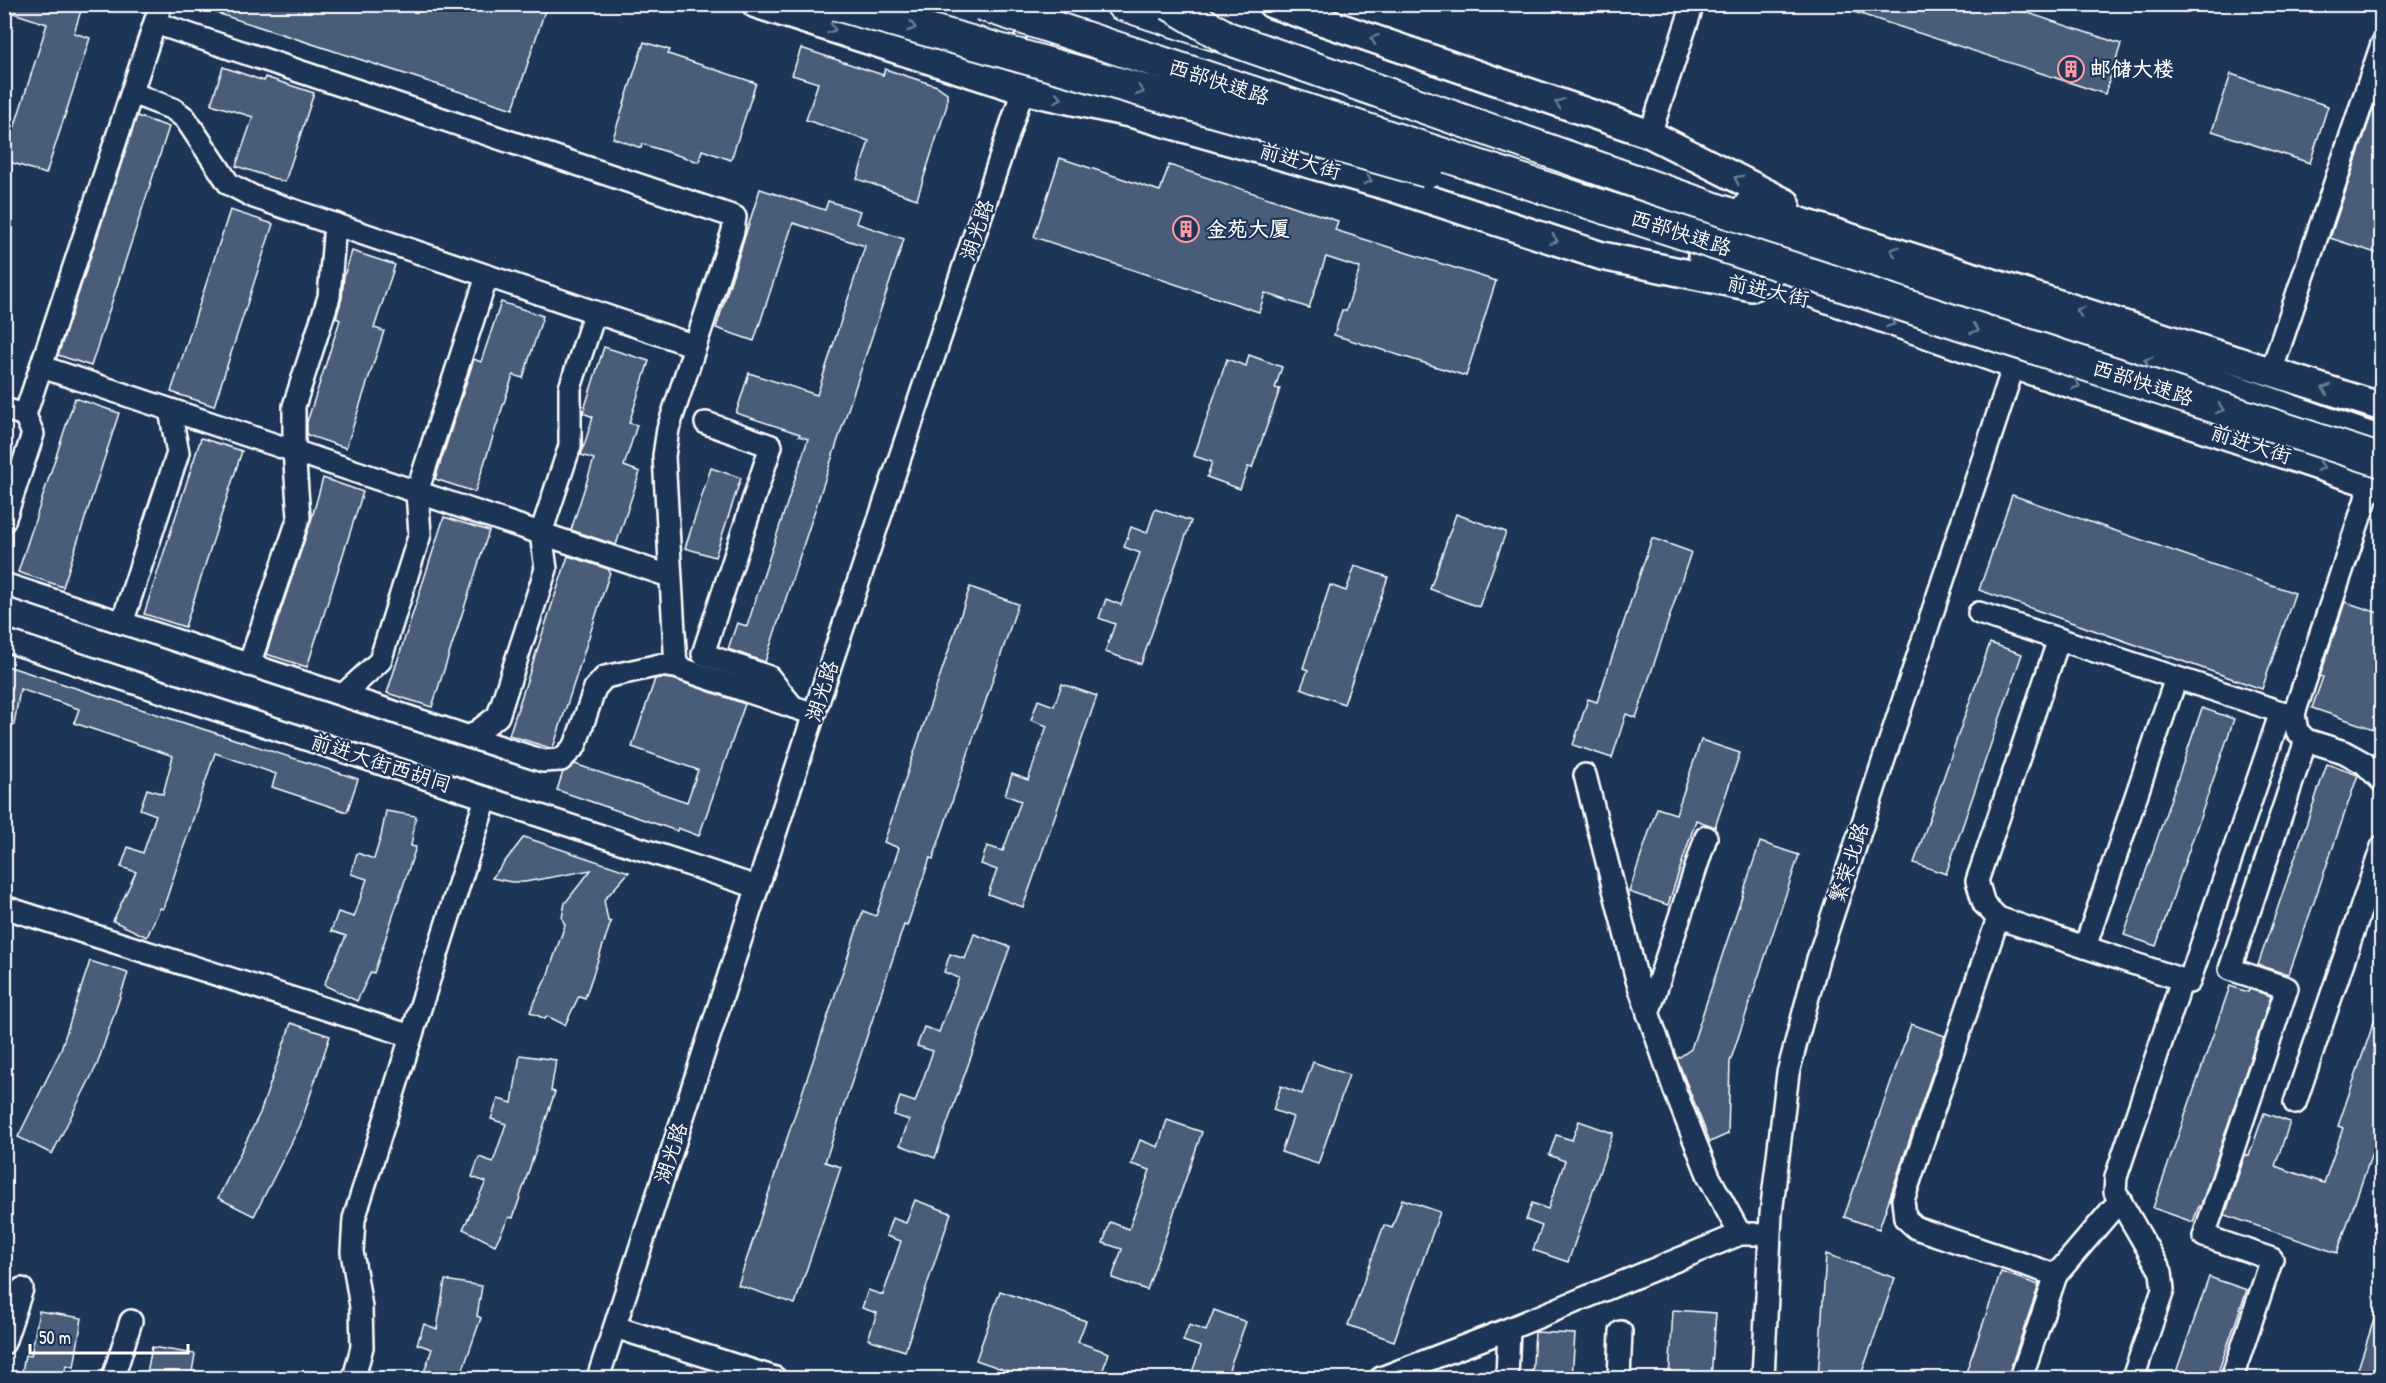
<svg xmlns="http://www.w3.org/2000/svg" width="2386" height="1383" font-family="'Patrick Hand','LXGW WenKai TC',sans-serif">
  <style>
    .building { fill: #4a5d79; stroke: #fff; stroke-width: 1.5 }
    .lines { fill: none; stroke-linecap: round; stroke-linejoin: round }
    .minor-casing { stroke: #fff; stroke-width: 26 }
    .major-casing { stroke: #fff; stroke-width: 32 }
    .highway-casing { stroke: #fff; stroke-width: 36 }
    .minor { stroke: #1d3557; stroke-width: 21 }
    .major { stroke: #1d3557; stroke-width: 27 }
    .highway { stroke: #1d3557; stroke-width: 32 }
    .highway-bridge-casing { stroke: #fff; stroke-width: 36; stroke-linecap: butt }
    .highway-bridge { stroke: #1d3557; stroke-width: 32 }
    .oneway { stroke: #6c7c92 }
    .labels { text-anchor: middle; stroke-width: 4.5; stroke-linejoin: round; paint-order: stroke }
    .poi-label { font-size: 21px; font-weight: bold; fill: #fff; stroke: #1d3557; text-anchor: start }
    .street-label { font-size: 21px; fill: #fff; stroke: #1d3557 }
  </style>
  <rect width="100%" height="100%" fill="#1d3557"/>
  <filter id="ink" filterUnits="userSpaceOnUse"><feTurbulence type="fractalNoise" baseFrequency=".0167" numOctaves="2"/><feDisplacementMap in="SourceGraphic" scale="12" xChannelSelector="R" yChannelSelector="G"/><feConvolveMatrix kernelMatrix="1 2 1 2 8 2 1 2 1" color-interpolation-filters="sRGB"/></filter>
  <g filter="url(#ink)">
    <!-- building -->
    <g class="building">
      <path d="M4 4H83L74 33 90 38 46 174 4 160 47 24 4 10Z"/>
      <path d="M202 4H547L513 109 201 8Z"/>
      <path d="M1843 4H2001L2121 44 2105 94 1842 8Z"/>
      <path d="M644 42 670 50 668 54 756 83 731 160 702 150 699 162 642 144 641 148 613 138Z"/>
      <path d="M801 48 883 75 885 69 937 86 947 93V105L917 199 857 179 869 141 806 120 818 83 792 75Z"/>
      <path d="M223 67 264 81 265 77 314 93 285 182 236 166 253 117 211 104Z"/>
      <path d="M2231 74 2328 106 2310 163 2212 131Z"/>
      <path d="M2374 106 2382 108V255L2330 238Z"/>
      <path d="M137 116 169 127 91 366 58 355Z"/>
      <path d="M1060 158 1160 191 1169 165 1338 221 1335 230 1496 281 1466 376 1334 335 1342 310 1346 311 1360 268 1326 257 1309 308 1265 293 1259 312 1034 237Z"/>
      <path d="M760 189 825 210 828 201 860 211 856 223 904 239 765 662 728 649 737 623 747 626 808 439 799 436 800 434 736 413 749 373 817 395 865 246 793 223 754 341 716 328Z"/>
      <path d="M230 210 273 224 214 406 171 392Z"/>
      <path d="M352 251 395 265 374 328 384 331 346 448 307 435V422L340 320 336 318 342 298 344 276Z"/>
      <path d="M501 302 543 316 523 378 513 375 475 492 435 479 474 359 481 362Z"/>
      <path d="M604 347 649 361 629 423 637 425 624 466 640 472 616 545 571 530 594 459 581 455 593 417 583 413Z"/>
      <path d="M1249 355 1282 367 1275 388 1280 389 1252 468 1248 467 1240 489 1207 477 1212 462 1194 456 1227 359 1246 366Z"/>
      <path d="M75 398 119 413 63 587 18 572Z"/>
      <path d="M201 438 242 451 185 627 144 614Z"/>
      <path d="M711 468 741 478 715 557 685 548Z"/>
      <path d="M323 478 363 492 307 667 266 654 311 521Z"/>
      <path d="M2012 495 2295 593 2262 689 1979 590Z"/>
      <path d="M1155 509 1191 521 1141 664 1105 652 1115 624 1099 618 1106 599 1121 605 1140 553 1124 547 1131 527 1147 533Z"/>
      <path d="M1456 514 1506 532 1479 607 1430 589Z"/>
      <path d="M444 517 489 531 432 707 387 693Z"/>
      <path d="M1652 538 1691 552 1636 718 1626 714 1612 758 1573 745 1588 699 1597 702Z"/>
      <path d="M568 556 608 569 610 572 553 748H550L509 735Z"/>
      <path d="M1355 566 1388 577 1344 704 1301 688 1308 670 1303 668 1330 585 1346 591Z"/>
      <path d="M970 587 1018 604 933 859 930 858 907 926 904 925 825 1162 841 1167 795 1304 738 1285 863 911 876 916 899 848 884 842Z"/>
      <path d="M2345 602 2382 614V732L2312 708 2323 677 2320 676Z"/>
      <path d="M1990 643 2022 654 1946 874 1914 863Z"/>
      <path d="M4 665 358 779 347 812 272 787 276 774 215 753 163 909 160 908 147 937 113 921 136 872 121 867 128 847 143 853 156 815 140 809 147 789 163 794 173 756 74 723 79 709 20 689 14 725H4Z"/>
      <path d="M661 678 673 679 745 704 699 836 678 828 677 831 557 790 563 772 575 764 687 802 698 770 632 747 655 679Z"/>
      <path d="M1062 684 1097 696 1023 907 988 894 997 870 981 864 987 846 1003 851 1021 801 1005 795 1012 774 1028 780 1047 726 1031 720 1038 700 1054 706Z"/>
      <path d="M2202 708 2234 719 2156 946 2124 935Z"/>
      <path d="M1701 740 1740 753 1715 827 1696 820 1668 905 1629 892 1657 808 1676 814Z"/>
      <path d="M2327 764 2358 775 2289 974 2280 972 2258 965Z"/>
      <path d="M386 811 416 816 411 846 416 847 374 973 371 972 357 1001 324 985 346 936 331 931 338 912 354 917 367 879 351 874 357 853 374 859 381 836Z"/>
      <path d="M524 837 629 872 604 900 608 921 611 922 585 998 579 996 565 1025 547 1016 545 1019 530 1012 548 974 565 925 562 918 565 903 591 870 525 882H511L492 878Z"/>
      <path d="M1760 842 1799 855 1730 1062 1728 1134 1710 1142 1677 1059 1691 1049Z"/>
      <path d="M974 934 1010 947 935 1158 900 1145 909 1120 894 1115 900 1097 915 1102 933 1051 917 1046 924 1027 939 1032 959 978 944 972 950 954 965 959Z"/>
      <path d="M90 961 128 973 97 1065 52 1154 18 1137 60 1052Z"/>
      <path d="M2230 986 2248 992 2249 989 2271 996 2201 1206H2199L2193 1222 2153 1208Z"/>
      <path d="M2379 1007 2382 1008V1125L2337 1253 2225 1215 2245 1155 2249 1156 2264 1113 2290 1122 2275 1166 2324 1183 2343 1128 2338 1126Z"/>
      <path d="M291 1023 330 1036 300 1126 254 1216 218 1198 260 1113Z"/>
      <path d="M1911 1024 1945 1036 1879 1229 1844 1217Z"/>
      <path d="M520 1055 556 1060 551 1091 555 1092 513 1218 509 1217 495 1245 463 1229 486 1182 472 1177 479 1157 493 1162 506 1124 491 1119 498 1099 512 1103Z"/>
      <path d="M1313 1062 1349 1075 1318 1164 1281 1152 1293 1117 1273 1110 1281 1086 1302 1094Z"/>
      <path d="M1167 1120 1202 1132 1147 1290 1112 1278 1122 1249 1103 1243 1110 1222 1129 1229 1150 1170 1131 1164 1140 1140 1158 1147Z"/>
      <path d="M1579 1121 1613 1133 1568 1262 1533 1250 1542 1226 1526 1220 1532 1203 1548 1209 1565 1161 1549 1155 1556 1135 1572 1140Z"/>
      <path d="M1402 1199 1440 1212 1394 1341 1348 1325 1384 1225 1392 1228Z"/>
      <path d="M915 1200 951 1213 905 1351 868 1339 877 1313 862 1308 868 1290 883 1295 901 1241 886 1236 892 1218 906 1223Z"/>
      <path d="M1826 1254 1895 1278 1860 1378H1818Z"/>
      <path d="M2001 1272 2039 1285 2007 1378H1964Z"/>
      <path d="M2209 1277 2247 1290 2216 1378H2174Z"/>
      <path d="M445 1280 482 1286 477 1316 481 1318 460 1378H422L432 1349 417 1344 424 1324 437 1329Z"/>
      <path d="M1000 1291 1086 1321 1078 1342 1109 1353 1100 1378H1028L976 1360Z"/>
      <path d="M2378 1307 2382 1308V1378H2355Z"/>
      <path d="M1214 1310 1246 1322 1226 1378H1190L1201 1347 1183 1341 1189 1325 1206 1331Z"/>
      <path d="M1673 1310 1716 1313 1711 1378H1669Z"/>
      <path d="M39 1311 82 1318 74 1367 66 1365 64 1378H21L25 1355 31 1356Z"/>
      <path d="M1535 1332 1575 1334 1572 1378H1532Z"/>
      <path d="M152 1347 195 1354 191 1378H146Z"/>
    </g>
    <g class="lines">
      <defs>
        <g id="minor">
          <path d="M155 23 735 217 733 231 668 429 664 456 676 667"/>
          <path d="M132 93 173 109 185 118 229 184 254 197 695 346"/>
          <path d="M1650 134 1693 4"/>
          <path d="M42 367 669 576"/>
          <path d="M2271 372 2382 44"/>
          <path d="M4 409 25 415 161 4"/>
          <path d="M706 423 771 446 703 654 769 677 793 707"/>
          <path d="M2371 484 2294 714 2297 731 2306 740 2344 752 2364 763 2382 781"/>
          <path d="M4 521 33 434 25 415"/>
          <path d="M4 584 543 761 561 760 575 746 595 688 605 677 660 665 676 667 814 714"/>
          <path d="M1979 613 2281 712"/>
          <path d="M122 623 178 453 170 410"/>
          <path d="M4 640 757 887"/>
          <path d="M249 665 299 517 294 451V406L329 297 335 224"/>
          <path d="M343 695 380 661 420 534 417 492 487 276"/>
          <path d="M470 737 498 716 546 569 541 533 570 446V388L595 312"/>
          <path d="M1585 775 1637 980 1675 1091 1709 1177 1740 1234"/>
          <path d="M4 907 411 1036"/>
          <path d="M1998 918 1984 904 1977 881 2059 639"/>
          <path d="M2085 947 2176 678"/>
          <path d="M1648 1014 1706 837"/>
          <path d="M2295 1103 2382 847"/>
          <path d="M2056 1275 2120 1200"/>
          <path d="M615 1327 775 1378"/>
          <path d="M4 1343 22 1289"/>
          <path d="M113 1378 131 1321"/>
          <path d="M354 1378 362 1347 361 1307 352 1252 354 1219 486 798"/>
          <path d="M598 1378 814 714 1023 90 1049 4"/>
          <path d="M1381 1378 1509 1329 1740 1234H1754"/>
          <path d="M1507 1378 1509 1329"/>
          <path d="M1619 1378 1621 1332"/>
          <path d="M1763 1378 1771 1214 1788 1073 1818 959 2014 365"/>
          <path d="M2021 1378 2056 1275 1916 1228 1905 1218 1903 1200 1998 918 2189 982 2281 712 2294 714"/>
          <path d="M2133 1378 2163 1290 2161 1272 2115 1192 2116 1177 2182 980"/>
          <path d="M2232 1378 2272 1259 2204 1236 2287 988 2230 969 2306 740"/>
        </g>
        <g id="major">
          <path d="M756 4 1023 90 1134 114 1391 187 1602 256 1752 287"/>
          <path d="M940 4 1004 25"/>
          <path d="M1272 4 1650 134 1786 203"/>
          <path d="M1748 205 2382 407"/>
          <path d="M1702 254 2014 365 2382 487"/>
        </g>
        <path id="highway" d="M1122 4 1227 38 2382 443"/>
      </defs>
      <!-- minor casing -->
      <use href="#minor" class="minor-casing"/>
      <!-- major casing -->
      <use href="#major" class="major-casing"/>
      <!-- highway casing -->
      <use href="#highway" class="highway-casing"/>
      <!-- minor -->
      <use href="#minor" class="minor"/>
      <!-- major -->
      <use href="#major" class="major"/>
      <!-- highway -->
      <use href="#highway" class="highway"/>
      <defs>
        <g id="highway-bridge">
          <path d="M836 4 1427 171"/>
          <path d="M981 4 2382 461"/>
          <path d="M1170 4 1227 38"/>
        </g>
      </defs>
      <!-- highway-bridge casing -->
      <use href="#highway-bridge" class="highway-bridge-casing"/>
      <!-- highway-bridge -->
      <use href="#highway-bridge" class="highway-bridge"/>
    </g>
    <!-- one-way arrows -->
    <defs><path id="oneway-chevron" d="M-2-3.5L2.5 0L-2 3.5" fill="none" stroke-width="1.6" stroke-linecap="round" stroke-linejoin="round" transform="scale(1.5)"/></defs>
    <g class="oneway">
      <use href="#oneway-chevron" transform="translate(912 27) rotate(16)"/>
      <use href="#oneway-chevron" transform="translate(832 29) rotate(18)"/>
      <use href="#oneway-chevron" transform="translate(1374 39) rotate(-161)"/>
      <use href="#oneway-chevron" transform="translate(1140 91) rotate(16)"/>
      <use href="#oneway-chevron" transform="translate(1058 98) rotate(12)"/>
      <use href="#oneway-chevron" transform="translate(1559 103) rotate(-161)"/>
      <use href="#oneway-chevron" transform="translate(1738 179) rotate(-154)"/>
      <use href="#oneway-chevron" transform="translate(1368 180) rotate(16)"/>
      <use href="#oneway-chevron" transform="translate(1554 240) rotate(18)"/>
      <use href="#oneway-chevron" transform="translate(1894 251) rotate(-162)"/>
      <use href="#oneway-chevron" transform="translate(2080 311) rotate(-162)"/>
      <use href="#oneway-chevron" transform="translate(1891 323) rotate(19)"/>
      <use href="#oneway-chevron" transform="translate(1975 329) rotate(18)"/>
      <use href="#oneway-chevron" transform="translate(2148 361) rotate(-161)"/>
      <use href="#oneway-chevron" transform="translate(2076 385) rotate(18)"/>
      <use href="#oneway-chevron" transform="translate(2326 389) rotate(-162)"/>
      <use href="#oneway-chevron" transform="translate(2220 409) rotate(18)"/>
      <use href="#oneway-chevron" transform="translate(2321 467) rotate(18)"/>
    </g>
  </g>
  <!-- icons -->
  <defs>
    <symbol id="building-ring" viewBox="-11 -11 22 22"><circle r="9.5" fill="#1d3557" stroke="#ff9aa2" stroke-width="1.5"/><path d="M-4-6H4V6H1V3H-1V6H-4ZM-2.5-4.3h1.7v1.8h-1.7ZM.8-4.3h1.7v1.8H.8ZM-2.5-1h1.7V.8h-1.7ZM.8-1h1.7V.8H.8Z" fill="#ff9aa2"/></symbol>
  </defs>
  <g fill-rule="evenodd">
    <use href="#building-ring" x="2056" y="54" width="30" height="30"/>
    <use href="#building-ring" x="1171" y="214" width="30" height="30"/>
  </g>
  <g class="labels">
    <!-- poi labels -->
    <g class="poi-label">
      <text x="2090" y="76">邮储大楼</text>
      <text x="1206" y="236">金苑大厦</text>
    </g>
    <!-- street labels -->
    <g class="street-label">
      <text transform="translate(1219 82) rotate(18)" y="7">西部快速路</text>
      <text transform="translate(1300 161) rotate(16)" y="7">前进大街</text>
      <text transform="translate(977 230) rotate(-71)" y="7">湖光路</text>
      <text transform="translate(1681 233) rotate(18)" y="7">西部快速路</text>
      <text transform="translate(1768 291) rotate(12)" y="7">前进大街</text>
      <text transform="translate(2143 383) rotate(18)" y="7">西部快速路</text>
      <text transform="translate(2251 444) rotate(18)" y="7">前进大街</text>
      <text transform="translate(822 691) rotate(-72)" y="7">湖光路</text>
      <text transform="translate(381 763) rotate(18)" y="7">前进大街西胡同</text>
      <text transform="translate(1849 863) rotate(-72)" y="7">繁荣北路</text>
      <text transform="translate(671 1153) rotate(-72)" y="7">湖光路</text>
    </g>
  </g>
  <!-- margin -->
  <rect width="2386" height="1383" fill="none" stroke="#1d3557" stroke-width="24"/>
  <rect x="12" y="12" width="2362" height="1359" fill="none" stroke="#fff" stroke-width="2" filter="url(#ink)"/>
  <!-- scale -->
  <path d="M30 1344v9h158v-9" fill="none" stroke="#ffffff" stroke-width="3"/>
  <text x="39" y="1344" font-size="18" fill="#ffffff" stroke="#1d3557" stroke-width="4.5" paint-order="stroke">50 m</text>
</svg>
